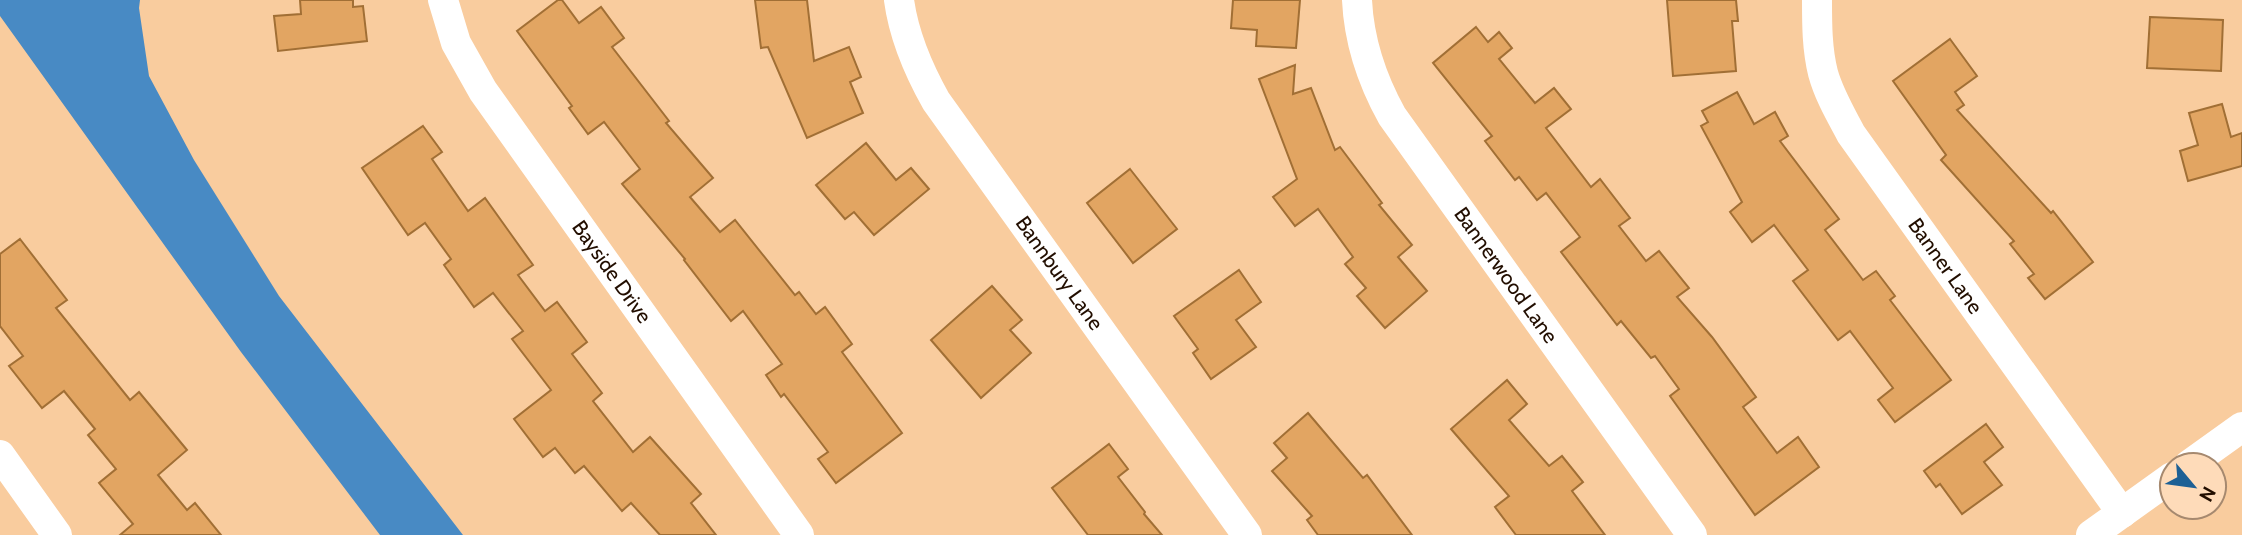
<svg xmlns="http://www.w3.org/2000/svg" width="2242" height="535" font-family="Cabin,sans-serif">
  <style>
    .water { fill: #488ac4 }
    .building { fill: #e2a562; stroke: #a16f35; stroke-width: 2 }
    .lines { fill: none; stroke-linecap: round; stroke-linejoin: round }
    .street { stroke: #fff; stroke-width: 30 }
    .labels { text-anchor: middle; stroke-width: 6; stroke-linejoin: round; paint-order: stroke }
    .street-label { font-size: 21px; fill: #220e00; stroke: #fedbb9 }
  </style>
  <rect width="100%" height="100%" fill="#f9cc9e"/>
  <!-- water -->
  <path class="water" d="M0 0H140L139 8 149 76 194 160 279 296 463 535H380L241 352 0 16Z"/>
  <!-- building -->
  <g class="building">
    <path d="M300 0H353V7L363 6 367 41 278 51 274 16 301 14Z"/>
    <path d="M558 0H562L579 23 601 7 624 38 612 47 669 121 666 123 713 178 690 197 720 232 735 220 795 295 799 292 816 314 825 307 852 344 842 352 902 433 836 483 818 459 828 452 784 394 781 397 766 375 782 364 743 311 731 321 684 260 685 259 622 184 640 169 604 122 588 134 569 108 572 106 517 31Z"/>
    <path d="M755 0H807L814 61 849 47 861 77 850 82 863 113 807 138 768 47 761 48Z"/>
    <path d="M1233 0H1300L1296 48 1256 46 1257 30 1231 28Z"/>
    <path d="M1667 0H1736L1738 21H1732L1736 71 1673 76Z"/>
    <path d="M2150 17 2223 20 2221 71 2147 68Z"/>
    <path d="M1476 27 1488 42 1499 32 1512 48 1499 59 1535 103 1554 88 1571 109 1546 128 1591 187 1600 179 1630 218 1619 226 1646 261 1659 251 1689 288 1677 297 1712 337 1756 397 1743 407 1777 453 1798 437 1819 467 1755 515 1670 396 1679 389 1655 356 1651 358 1621 321 1617 325 1561 252 1580 237 1546 193 1537 200 1519 177 1515 180 1485 141 1492 136 1433 63Z"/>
    <path d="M1950 39 1977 76 1955 92 1964 105 1957 110 2051 213 2053 211 2093 262 2045 299 2028 278 2034 274 2010 244 2014 241 1941 160 1946 155 1893 81Z"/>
    <path d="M1295 65 1293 94 1311 88 1335 150 1340 147 1382 203 1379 205 1412 245 1398 257 1427 291 1385 328 1357 296 1366 288 1345 264 1353 257 1318 209 1295 226 1273 197 1297 179 1259 79Z"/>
    <path d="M1737 92 1754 124 1775 112 1788 136 1780 141 1839 219 1825 230 1863 280 1876 271 1895 296 1890 300 1951 380 1895 422 1878 400 1893 388 1850 331 1838 340 1793 281 1808 270 1774 225 1752 242 1730 212 1742 202 1701 126 1708 122 1702 111Z"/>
    <path d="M2222 104 2231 137 2242 133V166L2188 181 2180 151 2198 145 2189 113Z"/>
    <path d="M423 126 442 152 432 159 468 211 485 198 533 265 518 275 545 311 557 302 587 342 572 354 602 393 593 401 633 452 650 437 701 494 691 503 716 535H660L631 503 622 511 584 466 575 473 555 448 543 457 514 419 551 390 512 339 523 331 493 293 474 307 444 265 451 259 425 223 408 235 362 168Z"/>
    <path d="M866 143 896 180 911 168 929 189 874 235 854 212 845 219 816 185Z"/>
    <path d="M1130 169 1177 229 1133 263 1087 203Z"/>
    <path d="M20 239 67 300 56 308 130 400 139 392 187 450 158 475 187 510 195 503 221 535H120L133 524 99 483 116 469 88 435 95 429 64 391 42 408 9 366 23 356 0 326V254Z"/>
    <path d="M1239 270 1261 302 1236 320 1256 347 1211 379 1193 353 1198 349 1174 316Z"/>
    <path d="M992 286 1022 320 1010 330 1031 353 981 398 931 340Z"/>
    <path d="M1507 380 1527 404 1509 420 1549 466 1562 456 1583 482 1572 491 1605 535H1516L1495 507 1509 496 1451 429Z"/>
    <path d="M1308 413 1363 478 1367 475 1412 535H1318L1307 520 1312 516 1272 471 1287 458 1274 443Z"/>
    <path d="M1986 424 2003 447 1984 462 2002 485 1962 514 1940 484 1936 487 1924 471Z"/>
    <path d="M1109 444 1128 469 1118 477 1145 512 1144 514 1162 535H1088L1052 488Z"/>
  </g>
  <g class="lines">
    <!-- street -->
    <g class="street">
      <path id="s1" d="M443 0 456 43 483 91 799 535"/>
      <path id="s2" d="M899 0C904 37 918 69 936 101L1247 535"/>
      <path id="s3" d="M1357 0C1359 42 1372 80 1392 116L1692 535"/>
      <path id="s4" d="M1817 0C1817 24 1817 49 1823 73 1829 95 1841 115 1851 134L2122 513"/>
      <path d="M0 455 57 535"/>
      <path d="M2189 465 2242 427"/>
      <path d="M2091 535 2172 477"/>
    </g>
  </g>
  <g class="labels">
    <!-- street labels -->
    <g class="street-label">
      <text dy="7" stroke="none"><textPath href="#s4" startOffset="303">Banner Lane</textPath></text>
      <text dy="7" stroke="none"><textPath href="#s1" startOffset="322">Bayside Drive</textPath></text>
      <text dy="7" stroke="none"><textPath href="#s2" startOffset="320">Bannbury Lane</textPath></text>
      <text dy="7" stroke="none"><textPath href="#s3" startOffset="318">Bannerwood Lane</textPath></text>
    </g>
  </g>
  <!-- north arrow -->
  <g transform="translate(2193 486) rotate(119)"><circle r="33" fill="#fedbb9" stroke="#a6896f" stroke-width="2"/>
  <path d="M0-5L12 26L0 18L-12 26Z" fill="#1d6095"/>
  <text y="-10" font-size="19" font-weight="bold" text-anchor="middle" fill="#220e00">N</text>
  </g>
</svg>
